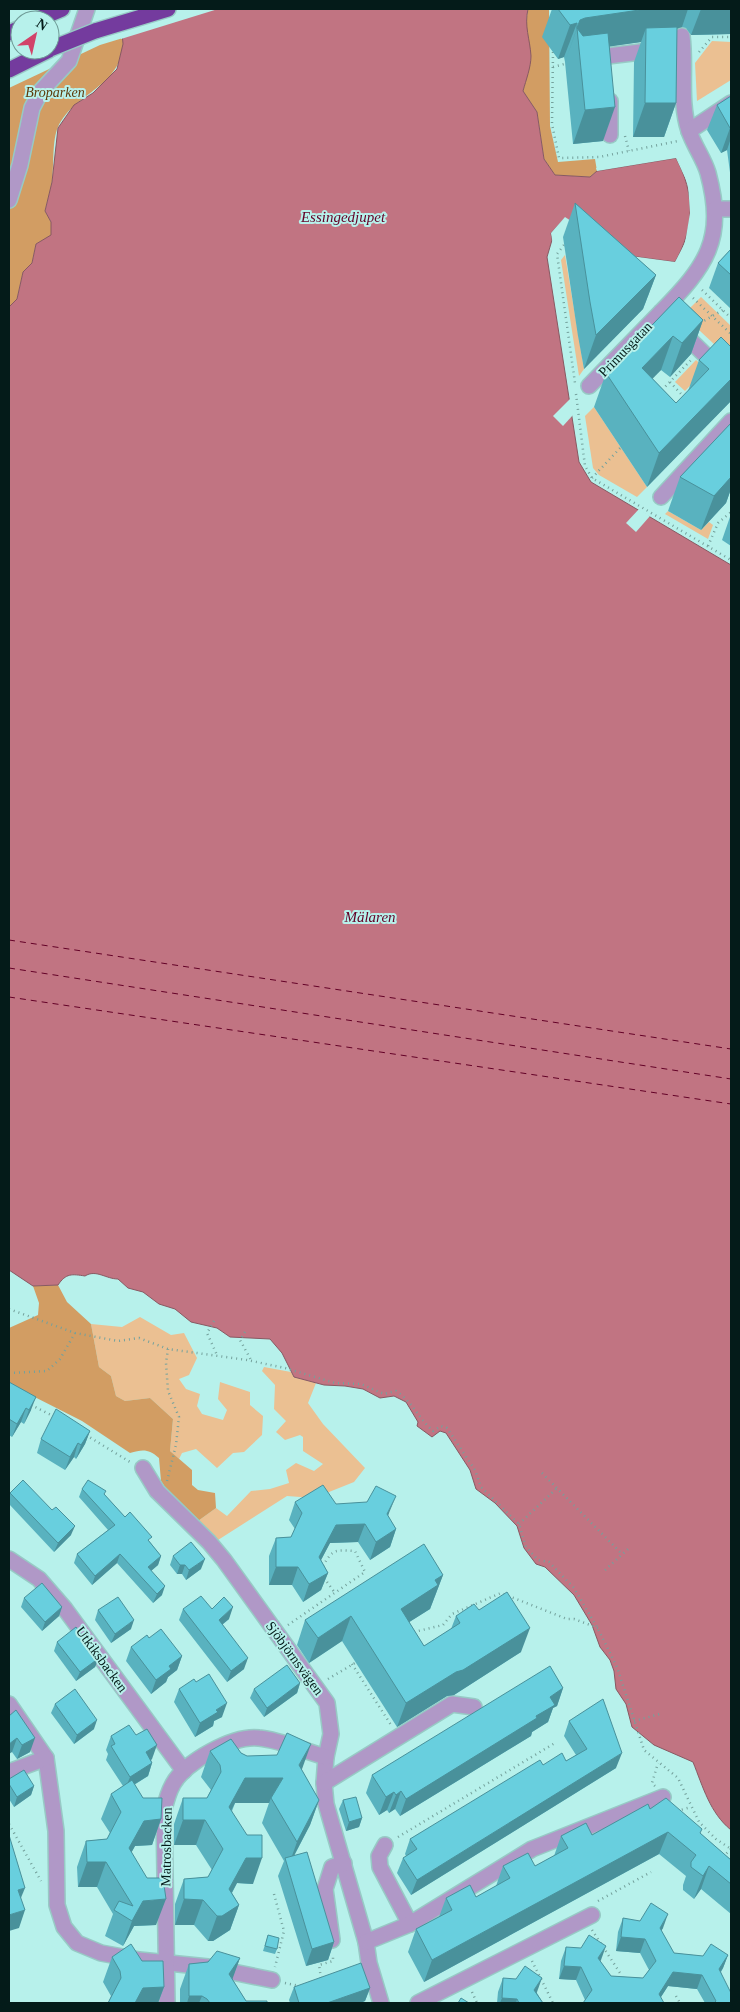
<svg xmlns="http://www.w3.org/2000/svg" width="740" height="2012" font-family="Georgia,serif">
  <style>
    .green { fill: #ebc092 }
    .forest { fill: #d29d63 }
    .water { fill: #c17482; stroke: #885962 }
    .pier { fill: #b7f1eb }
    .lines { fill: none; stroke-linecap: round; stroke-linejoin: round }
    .ferry { stroke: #630026; stroke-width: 1; stroke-dasharray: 6 5; stroke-linecap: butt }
    .minor-casing { stroke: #97cac5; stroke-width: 18 }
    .highway-casing { stroke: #97cac5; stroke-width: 18 }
    .path { stroke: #74a19c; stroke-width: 2.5; stroke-dasharray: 1 4; stroke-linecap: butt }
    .minor { stroke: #b098c7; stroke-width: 15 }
    .highway { stroke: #743b9e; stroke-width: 15 }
    .highway-bridge-casing { stroke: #97cac5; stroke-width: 18; stroke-linecap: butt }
    .highway-bridge { stroke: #743b9e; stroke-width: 15 }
    .wall { fill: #59b2bf }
    .shaded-wall { fill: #49919b }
    .building { fill: #68cfde; stroke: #49919b }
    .labels { text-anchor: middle; stroke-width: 4; stroke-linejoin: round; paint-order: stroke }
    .park-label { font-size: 14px; font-style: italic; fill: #5d3a0a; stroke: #b7f1eb }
    .street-label { font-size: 14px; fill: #041b19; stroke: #b7f1eb }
    .water-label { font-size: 15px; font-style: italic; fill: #630026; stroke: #b7f1eb }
  </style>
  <rect width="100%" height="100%" fill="#b7f1eb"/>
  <!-- green -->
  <g class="green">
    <path d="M712 41 731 42V80L697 101 695 63Z"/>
    <path d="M565 255 584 369 579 376 561 260Z"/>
    <path d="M701 297 731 326V360L683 315Z"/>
    <path d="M696 360 706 369 685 391 675 382Z"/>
    <path d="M594 407 647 487 637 497 599 475 593 468 585 416Z"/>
    <path d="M668 511 701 530 709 522 713 525 708 539 665 514Z"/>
    <path d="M140 1317 171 1335 184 1333 197 1358 189 1375 179 1379 186 1389 200 1394 197 1406 202 1414 223 1420 227 1410 218 1399 220 1382 250 1392V1405L263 1416 262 1435 244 1452 233 1453 217 1468 196 1449 182 1453 179 1459 170 1451 173 1419 150 1398 125 1401 116 1396 111 1376 99 1367 91 1324 122 1327Z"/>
    <path d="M264 1367 291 1372 294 1377 316 1383 308 1403 323 1424 365 1468 354 1482 314 1498 287 1496 218 1540 198 1521 216 1508 227 1516 251 1491 270 1489 289 1483 286 1470 296 1463 314 1471 323 1464 303 1451V1437L300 1435 285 1440 276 1432 286 1421 274 1409 275 1385 262 1371Z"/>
  </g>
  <!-- forest -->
  <g class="forest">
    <path d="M528 9H549L550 126 558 162 595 159 597 171 590 177 555 175 544 159 537 112 523 91 531 57 525 30Z"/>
    <path d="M123 38C125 87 75 91 58 127 52 140 54 166 52 181 51 191 47 201 45 211L51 222V236L36 244 32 263 23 272 17 299 9 307V88L100 45Z"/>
    <path d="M58 1285 67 1302 91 1324 99 1367 111 1376 116 1396 125 1401 150 1398 173 1419 170 1451 192 1470V1485L198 1490 215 1493 216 1508 198 1521 169 1493 161 1481 159 1458C149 1449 143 1449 130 1453L82 1421 9 1384V1328L38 1315 39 1303 33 1286Z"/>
  </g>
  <!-- water -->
  <path class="water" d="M120 9H528C524 26 530 39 531 56 531 67 526 80 523 91L537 112 544 159 555 175 590 177 597 171 676 158C695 194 695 227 675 262L623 255 565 218 551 233 552 240 547 257 579 462 591 482 731 565V1830C710 1813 703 1787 693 1762L654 1745 632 1727 626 1704 616 1689 614 1671 610 1660 600 1647 592 1625 574 1595 545 1567 536 1564 524 1548 517 1526 495 1503 476 1489 470 1470 446 1433 440 1431 432 1437 417 1426 418 1422 406 1402 394 1396 380 1398 363 1389 345 1386 324 1385 294 1377 282 1353 270 1339 230 1337 217 1328 191 1322 175 1309 159 1304 143 1292 128 1288 118 1279C106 1279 96 1269 85 1276 72 1274 66 1273 58 1285L33 1286 9 1270V307L17 299 23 272 32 263 36 244 51 235V222L45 211 52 182 58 128 74 105 93 93 117 69 123 44Z"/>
  <!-- pier -->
  <g class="pier">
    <path d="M118 9H218L121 39Z"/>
    <path d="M676 156 690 183 693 213 687 244 677 264 622 258 566 221 553 234V245L551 233 565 217 623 255 675 262 685 243 690 213 688 184 676 158 597 171 596 168Z"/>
    <path d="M571 398 573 415 563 426 553 416Z"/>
    <path d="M639 509 650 516 636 532 626 523Z"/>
  </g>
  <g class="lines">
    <!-- ferry -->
    <g class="ferry">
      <path d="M9 940 731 1049"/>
      <path d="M9 968 731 1079"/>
      <path d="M9 997 731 1104"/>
    </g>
    <defs>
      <g id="minor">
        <path d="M682 36C686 67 679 101 689 131 694 146 704 159 708 173 726 240 706 266 661 312L731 380"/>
        <path d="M591 58 657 50"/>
        <path d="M689 131 731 103"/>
        <path d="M610 135V101"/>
        <path d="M9 200 20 165 32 108 41 91 69 61 87 9"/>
        <path d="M715 209H731"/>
        <path d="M589 386 661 312"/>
        <path d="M661 497 731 421"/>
        <path d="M143 1468 157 1491 209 1542 224 1560 327 1703 331 1734 326 1757 324 1783 326 1804 366 1942 369 1963 381 2003"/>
        <path d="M9 1559 39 1579 65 1609 184 1771"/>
        <path d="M9 1704 46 1758 56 1831 57 1905 64 1927 77 1943 101 1953 139 1960 208 1967 272 1980"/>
        <path d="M9 1772 46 1758"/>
        <path d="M324 1783 452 1704 474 1707"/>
        <path d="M385 1845 379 1856 380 1867 410 1924"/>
        <path d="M332 1940 325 1889 332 1867 344 1863"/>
        <path d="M366 1942 410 1924 532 1849 663 1797"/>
        <path d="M167 2003 164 1810C166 1801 168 1793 173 1784 185 1762 233 1735 259 1738 281 1740 304 1751 326 1757"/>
        <path d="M418 2003 592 1915"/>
      </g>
      <g id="highway">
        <path d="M36 20 62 9"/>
        <path d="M95 31 168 9"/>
        <path d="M9 33 20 28"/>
        <path d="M9 70 49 50"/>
      </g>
    </defs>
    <!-- minor casing -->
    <use href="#minor" class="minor-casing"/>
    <!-- highway casing -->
    <use href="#highway" class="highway-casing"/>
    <!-- path -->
    <g class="path">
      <path d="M553 52 552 124 559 158 599 157 678 141"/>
      <path d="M699 52 712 37H731"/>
      <path d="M553 67 568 63"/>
      <path d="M625 136 629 151"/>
      <path d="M564 245 557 254 575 383"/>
      <path d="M702 290 731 318"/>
      <path d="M693 298 731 334"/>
      <path d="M700 323 723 310"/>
      <path d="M670 382 683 396"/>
      <path d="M662 390 691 360"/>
      <path d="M576 394 585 466 592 478 731 560"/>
      <path d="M592 478 622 446"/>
      <path d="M708 546 718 523 731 512"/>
      <path d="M9 1309 75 1333 118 1341 139 1338 168 1349 247 1360 285 1368 335 1383 361 1384 384 1394 396 1391C412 1401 419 1419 433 1431L441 1426 447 1428 475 1470 481 1487 519 1524 526 1547 538 1560 549 1562 574 1588 598 1629 617 1667 644 1750 678 1778 699 1822 716 1839 731 1849"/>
      <path d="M214 1321 207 1333 217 1355"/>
      <path d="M245 1332 240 1340 251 1360"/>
      <path d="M9 1373 47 1371 60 1359 75 1333"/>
      <path d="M31 1405 55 1417"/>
      <path d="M86 1435 130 1462"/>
      <path d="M542 1473 622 1554"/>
      <path d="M167 1481 176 1445 179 1417 168 1391 166 1363 168 1349"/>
      <path d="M519 1524 557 1488"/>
      <path d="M605 1570 628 1549"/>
      <path d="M324 1578 335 1593"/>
      <path d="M288 1625 365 1572 355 1551C336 1550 333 1548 323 1566"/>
      <path d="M414 1632 443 1625 452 1614 501 1593 567 1619H574L598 1628"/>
      <path d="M352 1664 391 1725"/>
      <path d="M328 1679 355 1663"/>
      <path d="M634 1721 660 1714"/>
      <path d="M655 1786 652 1783 658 1763"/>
      <path d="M677 1811 691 1807"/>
      <path d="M9 1824 41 1881"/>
      <path d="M398 1837 555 1743"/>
      <path d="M723 1857 731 1849"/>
      <path d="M274 1894 284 1931 275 1967"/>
      <path d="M598 1901 651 1872"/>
      <path d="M592 1930 622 1976"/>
      <path d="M532 1961 553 2003"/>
      <path d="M321 1978 319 1965 333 1961V1954"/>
      <path d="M285 1983 299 1986"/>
      <path d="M472 1992 477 2003"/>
      <path d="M676 1996 680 2003"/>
    </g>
    <!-- minor -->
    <use href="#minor" class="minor"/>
    <!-- highway -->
    <use href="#highway" class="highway"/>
    <defs>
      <path id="highway-bridge" d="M50 49 95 31"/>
    </defs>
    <!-- highway-bridge casing -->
    <use href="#highway-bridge" class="highway-bridge-casing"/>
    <!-- highway-bridge -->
    <use href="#highway-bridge" class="highway-bridge"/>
  </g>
  <!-- wall -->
  <g class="wall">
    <path d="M552 9H731V34L691 35 686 28 682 27 677 28 676 103 664 137H633L634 62 641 42 610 46 603 141 573 144 565 62 567 55 565 62 564 57 558 59 542 37Z"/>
    <path d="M731 96V180L727 150 721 153 707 130 717 105Z"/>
    <path d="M575 203 656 275 643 309 584 369 578 336 563 237Z"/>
    <path d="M731 249V309L709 288 718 263Z"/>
    <path d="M679 297 703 320 691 354 670 377 661 370 652 378 676 403 688 391 699 360 731 347V401L647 487 594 407 606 373Z"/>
    <path d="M731 423V489L726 503 701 530 668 511 680 477Z"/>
    <path d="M731 514V546L722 540Z"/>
    <path d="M9 1382 31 1410 24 1424 21 1422 12 1437 9 1435Z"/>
    <path d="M90 1431 85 1444 76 1459 74 1457 65 1470 37 1453 41 1439Z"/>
    <path d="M82 1489 104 1494 125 1517 150 1542 161 1556 158 1565 151 1571 162 1595 153 1603 117 1563 92 1585 74 1563 77 1554 108 1530 79 1497Z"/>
    <path d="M10 1493 71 1535 54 1552 9 1504V1496Z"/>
    <path d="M295 1502 336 1504 389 1513 388 1516 396 1529 390 1547 370 1560 358 1542 330 1543 321 1560 328 1573 321 1590 303 1602 292 1585H269V1556L276 1538 291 1537 295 1529 289 1520Z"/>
    <path d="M173 1556 201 1569 186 1580 182 1574H177L170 1565Z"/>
    <path d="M443 1575 430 1609 409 1622 424 1646 451 1629 456 1616 479 1610 521 1652 454 1695 447 1696 397 1727 342 1641 309 1663 297 1645 305 1620Z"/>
    <path d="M24 1598 62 1607 59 1616 42 1631 21 1607Z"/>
    <path d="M183 1609H212L229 1619 222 1625 244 1669 227 1682 179 1620Z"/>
    <path d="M98 1610 131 1629 111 1643 95 1620Z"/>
    <path d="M149 1638 182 1656 177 1670 168 1677 166 1682 151 1694 126 1661 131 1647Z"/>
    <path d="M57 1642 99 1658 95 1667 76 1681 54 1651Z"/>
    <path d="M300 1683 297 1693 264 1717 250 1698 254 1689Z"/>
    <path d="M563 1688 557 1706 553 1708 548 1722 532 1732 531 1736 400 1816 395 1809 389 1813 387 1810 379 1815 366 1793 372 1775Z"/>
    <path d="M179 1689 222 1717 214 1721 213 1726 195 1737 174 1702Z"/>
    <path d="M55 1704 94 1729 74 1744 51 1713Z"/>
    <path d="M9 1716 30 1752 17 1759 12 1752Z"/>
    <path d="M569 1721 616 1768 411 1895 397 1873 403 1858 406 1856 405 1854 410 1839 543 1765 566 1761 576 1755 564 1736Z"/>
    <path d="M136 1735 152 1759 151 1760 152 1763 148 1776 134 1785 143 1798 161 1819 152 1845 135 1846 131 1853 156 1925 134 1926 123 1946 105 1936 113 1914 97 1887H78L77 1867 86 1841 107 1839 110 1833 101 1819 111 1794 123 1786 106 1760 108 1754 106 1750 111 1736Z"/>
    <path d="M210 1751 241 1753 247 1756 301 1769 319 1800 310 1825 294 1856 334 1942 328 1960 306 1966 278 1876 284 1861 262 1823 269 1803H235L232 1811 253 1884 237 1883 232 1893 239 1905 230 1930 213 1941H208L194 1925H175V1904L184 1879 208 1877 212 1870 196 1845H174V1824L183 1798H207L211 1790 201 1777Z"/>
    <path d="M9 1779 34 1786 31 1795 14 1807 9 1799Z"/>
    <path d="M343 1800 362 1818 359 1827 346 1831 339 1809Z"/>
    <path d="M650 1809 701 1834 731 1860V1914L701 1889 694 1899 683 1890V1885L686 1876 659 1854 424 1982 408 1952 416 1929 439 1917 446 1898 476 1897 496 1886 503 1866H535L554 1856 561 1836 592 1835Z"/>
    <path d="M623 1918 663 1928 661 1931 674 1953 703 1956 728 1955 723 1968 721 1972 731 2003H705L697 1989 668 1986 661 1997 585 2000 576 1980 559 1979 561 1961 566 1947 600 1961 611 1976 643 1978 649 1970 640 1953 616 1951 618 1932Z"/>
    <path d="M268 1935 277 1949 275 1954 263 1951Z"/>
    <path d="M112 1957 142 1961 164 1987 158 2003H108L111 1996 103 1982Z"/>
    <path d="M240 1958 232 1979 246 2001 267 2003H180V1989L189 1964Z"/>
    <path d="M503 1978 537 1992V1993L543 2003H497L498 1992Z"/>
    <path d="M294 1987 370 1988 365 2001 360 2003H290L289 2000Z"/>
  </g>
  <!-- shaded-wall -->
  <g class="shaded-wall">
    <path d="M646 9H688L682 27 676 29 646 28 641 42 579 51 577 28 565 62 580 20 585 18Z"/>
    <path d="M701 9H731V34L691 35Z"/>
    <path d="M577 23 564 57 558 59 570 25Z"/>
    <path d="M645 103H676L664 137H633Z"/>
    <path d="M615 107 603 141 573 144 585 110Z"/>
    <path d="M731 127V138L727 150 721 153 730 128Z"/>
    <path d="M656 275 643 309 584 369 596 335Z"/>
    <path d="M703 320 691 354 670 377 682 343Z"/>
    <path d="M673 336 661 370 630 402 642 368Z"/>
    <path d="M731 379V401L647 487 659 453Z"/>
    <path d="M731 460V489L726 503 701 530 714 496Z"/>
    <path d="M36 1397 31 1410 24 1424 29 1410Z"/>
    <path d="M26 1408 21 1422 12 1437 17 1424Z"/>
    <path d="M90 1431 85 1444 76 1459 81 1445Z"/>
    <path d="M78 1443 74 1457 65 1470 70 1457Z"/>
    <path d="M396 1496 389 1513 380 1532 387 1514Z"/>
    <path d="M365 1524 358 1542 330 1543 313 1575 319 1557 336 1525Z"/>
    <path d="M75 1526 71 1535 54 1552 58 1543Z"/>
    <path d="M396 1529 390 1547 370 1560 376 1542Z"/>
    <path d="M120 1554 117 1563 92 1585 95 1576Z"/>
    <path d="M161 1556 158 1565 145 1576 148 1567Z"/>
    <path d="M205 1559 201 1569 186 1580 189 1570Z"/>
    <path d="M180 1565H185L182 1574H177Z"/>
    <path d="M276 1567H298L292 1585H269Z"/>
    <path d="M328 1573 321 1590 303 1602 309 1584Z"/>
    <path d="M443 1575 430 1609 392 1633 401 1609 435 1580Z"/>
    <path d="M165 1586 162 1595 153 1603 157 1594Z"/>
    <path d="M62 1607 59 1616 42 1631 45 1622Z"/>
    <path d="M233 1607 229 1619 214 1631 219 1620Z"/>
    <path d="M351 1616 342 1641 309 1663 318 1638Z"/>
    <path d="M134 1620 131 1629 111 1643 115 1634Z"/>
    <path d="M530 1628 521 1652 454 1695 447 1696 397 1727 406 1703 456 1672Z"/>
    <path d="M182 1656 177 1670 168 1677 166 1682 151 1694 156 1680 169 1666Z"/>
    <path d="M99 1658 95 1667 76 1681 80 1672Z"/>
    <path d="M248 1658 244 1669 227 1682 231 1671Z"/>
    <path d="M300 1683 297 1693 264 1717 267 1708Z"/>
    <path d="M563 1688 557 1706 553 1708 548 1722 532 1732 531 1736 400 1816 406 1799 536 1716 550 1697Z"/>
    <path d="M227 1703 222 1717 214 1721 213 1726 195 1737 200 1723 216 1710Z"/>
    <path d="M97 1720 94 1729 74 1744 77 1735Z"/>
    <path d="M17 1738 12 1752 9 1754V1744Z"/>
    <path d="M35 1738 30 1752 17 1759 22 1745Z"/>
    <path d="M311 1744 302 1769 290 1791 299 1765Z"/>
    <path d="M157 1745 152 1759 141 1766 146 1752Z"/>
    <path d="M622 1753 616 1768 411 1895 417 1880Z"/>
    <path d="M152 1763 148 1776 125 1790 130 1777Z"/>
    <path d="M245 1778H283L271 1798 269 1803H235L220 1832 229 1807Z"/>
    <path d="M34 1786 31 1795 14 1807 17 1797Z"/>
    <path d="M401 1791 395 1809 389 1813 396 1795Z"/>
    <path d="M394 1792 387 1810 379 1815 386 1797Z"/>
    <path d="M319 1800 310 1825 288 1867 297 1842Z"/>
    <path d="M362 1818 359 1827 346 1831 349 1822Z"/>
    <path d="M161 1819 152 1845 135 1846 120 1873 129 1848 144 1821Z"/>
    <path d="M183 1820H205L196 1845H174Z"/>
    <path d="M668 1832 659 1854 424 1982 432 1960Z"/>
    <path d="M246 1858H262L253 1884 237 1883 220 1914 229 1889Z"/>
    <path d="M87 1862H106L97 1887H78Z"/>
    <path d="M709 1866 701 1889 694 1899 703 1876Z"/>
    <path d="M25 1888 18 1905V1890Z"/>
    <path d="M166 1899 156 1925 134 1926 123 1946 132 1921 143 1901Z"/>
    <path d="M184 1899 203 1900 194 1925H175Z"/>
    <path d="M239 1905 230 1930 213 1941H208L217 1916Z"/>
    <path d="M25 1910 19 1928 9 1931V1915Z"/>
    <path d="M668 1914 663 1928 655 1941 660 1928Z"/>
    <path d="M621 1937 645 1939 640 1953 616 1951Z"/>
    <path d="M334 1942 328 1960 306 1966 312 1949Z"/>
    <path d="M606 1946 601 1960 594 1972 598 1958Z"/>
    <path d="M728 1955 723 1968 714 1982 719 1969Z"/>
    <path d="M240 1958 231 1983 229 1974Z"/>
    <path d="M564 1966 581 1967 576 1980 559 1979Z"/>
    <path d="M673 1972 702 1975 697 1989 668 1986 657 2003 659 1994Z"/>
    <path d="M542 1978 537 1992 529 2003 534 1990Z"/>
    <path d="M164 1987 158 2003H135L143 1988Z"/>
    <path d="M370 1988 365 2001 360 2003H327Z"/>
    <path d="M189 1996H202L199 2003H187Z"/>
    <path d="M502 1998 517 1999 516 2003H500Z"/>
  </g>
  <!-- building -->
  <g class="building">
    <path d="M558 9H646L585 18 580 20 577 28V23L570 25Z"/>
    <path d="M677 27 676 103H645L646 28Z"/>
    <path d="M577 28 583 36 608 33 615 107 585 110Z"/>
    <path d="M731 96V127L730 128 717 105Z"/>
    <path d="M575 203 656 275 596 335 590 302Z"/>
    <path d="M731 249V275L718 263Z"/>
    <path d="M679 297 703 320 682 343 673 336 642 368 676 403 709 369 699 360 721 337 731 347V379L659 453 606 373Z"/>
    <path d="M731 423V460L730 461H731V477L714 496 680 477Z"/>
    <path d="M9 1382 36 1397 29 1410 26 1408 17 1424 9 1419Z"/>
    <path d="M56 1409 90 1431 81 1445 78 1443 70 1457 41 1439Z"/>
    <path d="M23 1480 52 1510 56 1507 75 1526 58 1543 10 1493Z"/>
    <path d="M88 1480 106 1491 104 1494 125 1517 130 1512 152 1537 148 1540 161 1556 148 1567 165 1586 157 1594 120 1554 95 1576 77 1554 115 1525 82 1489Z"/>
    <path d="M323 1485 336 1504 367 1502 376 1486 396 1496 387 1514 396 1529 376 1542 365 1524 336 1525 319 1557 328 1573 309 1584 298 1567H276V1538L291 1537 302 1513 295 1502Z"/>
    <path d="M191 1542 205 1559 189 1570 185 1565H180L173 1556Z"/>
    <path d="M424 1544 443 1575 435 1580 438 1585 401 1609 424 1646 460 1623 456 1616 474 1604 479 1610 507 1592 530 1628 463 1670 456 1672 406 1703 351 1616 318 1638 305 1620Z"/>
    <path d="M42 1583 62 1607 45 1622 24 1598Z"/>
    <path d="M201 1596 212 1609 224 1597 233 1607 219 1620 248 1658 231 1671 183 1609Z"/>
    <path d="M118 1597 134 1620 115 1634 98 1610Z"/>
    <path d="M76 1627 99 1658 80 1672 57 1642Z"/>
    <path d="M161 1629 182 1656 169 1666 171 1669 156 1680 131 1647 147 1635 149 1638Z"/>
    <path d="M287 1665 300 1683 267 1708 254 1689Z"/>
    <path d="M550 1666 563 1688 550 1697 555 1705 536 1716 537 1718 406 1799 401 1791 396 1795 394 1792 386 1797 372 1775Z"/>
    <path d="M209 1674 227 1703 216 1710 218 1712 200 1723 179 1689 194 1679 196 1682Z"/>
    <path d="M75 1689 97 1720 77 1735 55 1704Z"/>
    <path d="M603 1699 622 1753 417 1880 403 1858 417 1849 410 1839 540 1760 543 1765 562 1753 566 1761 587 1749 569 1721Z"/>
    <path d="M16 1710 35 1738 22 1745 17 1738 9 1744V1716Z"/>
    <path d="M129 1725 136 1735 147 1729 157 1745 146 1752 152 1763 130 1777 111 1746 115 1744 111 1736Z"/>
    <path d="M287 1733 311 1744 299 1765 319 1800 297 1842 271 1798 283 1778H245L229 1807 247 1835H262V1858H246L229 1889 239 1905 222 1916H217L203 1900 184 1899V1879L208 1877 223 1849 205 1820H183V1798H207L221 1772 220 1765 210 1751 231 1739 241 1753 247 1756 277 1755Z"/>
    <path d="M24 1770 34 1786 17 1797 9 1784V1779Z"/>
    <path d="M132 1780 143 1798H162L161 1819 144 1821 129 1848 147 1878H163L166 1899 143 1901 132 1921 114 1910 119 1901 133 1906 106 1862H87L86 1841 107 1839 121 1812 111 1794Z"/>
    <path d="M356 1797 362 1818 349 1822 343 1800Z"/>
    <path d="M666 1798 702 1829 700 1833 731 1860V1884L709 1866 703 1876 691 1867V1862L696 1855 668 1832 432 1960 416 1929 452 1910 446 1898 470 1885 476 1897 510 1878 503 1866 528 1853 535 1866 568 1848 561 1836 586 1823 592 1835 648 1804 650 1809Z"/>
    <path d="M9 1835 25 1888 18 1890 25 1910 9 1915Z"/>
    <path d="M307 1852 334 1942 312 1949 285 1858Z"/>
    <path d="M651 1903 668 1914 660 1928 674 1953 703 1956 711 1944 728 1955 719 1969 731 1993V2003H714L716 2001 702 1975 673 1972 659 1994 664 2003H583L592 1990 581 1967 564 1966 566 1947 581 1948 589 1935 606 1946 598 1958 611 1976 643 1978 656 1961 645 1939 621 1937 623 1918 640 1921Z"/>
    <path d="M268 1935 279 1938 277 1949 265 1946Z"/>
    <path d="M131 1944 142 1961H163L164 1987 143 1988 135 2003H108L121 1978 120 1971 112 1957Z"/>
    <path d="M217 1951 240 1958 229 1974 246 2001H267V2003H210L207 1999 202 1996H189V1964L208 1962Z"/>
    <path d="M361 1963 370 1988 327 2003H299L294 1987Z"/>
    <path d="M525 1966 542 1978 534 1990 543 2003H519L517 1999 502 1998 503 1978 516 1979Z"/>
    <path d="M461 1998 469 2003H458Z"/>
  </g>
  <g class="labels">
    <!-- park labels -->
    <g class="park-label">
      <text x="55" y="97">Broparken</text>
    </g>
    <!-- street labels -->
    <g class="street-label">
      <text transform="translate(625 349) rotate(-46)" y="5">Primusgatan</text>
      <text transform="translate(295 1658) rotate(54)" y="5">Sjöbjörnsvägen</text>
      <text transform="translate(102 1659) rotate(54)" y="5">Utkiksbacken</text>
      <text transform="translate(166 1847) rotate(-89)" y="5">Matrosbacken</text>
    </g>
    <!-- water labels -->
    <g class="water-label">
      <text x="343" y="222">Essingedjupet</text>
      <text x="370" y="922">Mälaren</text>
    </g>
  </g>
  <!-- border -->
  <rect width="740" height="2012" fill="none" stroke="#041b19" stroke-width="20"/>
  <!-- north arrow -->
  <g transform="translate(35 35) rotate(34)"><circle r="24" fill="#b7f1eb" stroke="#6f9b97"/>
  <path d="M0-4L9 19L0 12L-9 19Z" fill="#d2436a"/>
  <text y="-8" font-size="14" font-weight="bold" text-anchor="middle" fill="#041b19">N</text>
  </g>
</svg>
